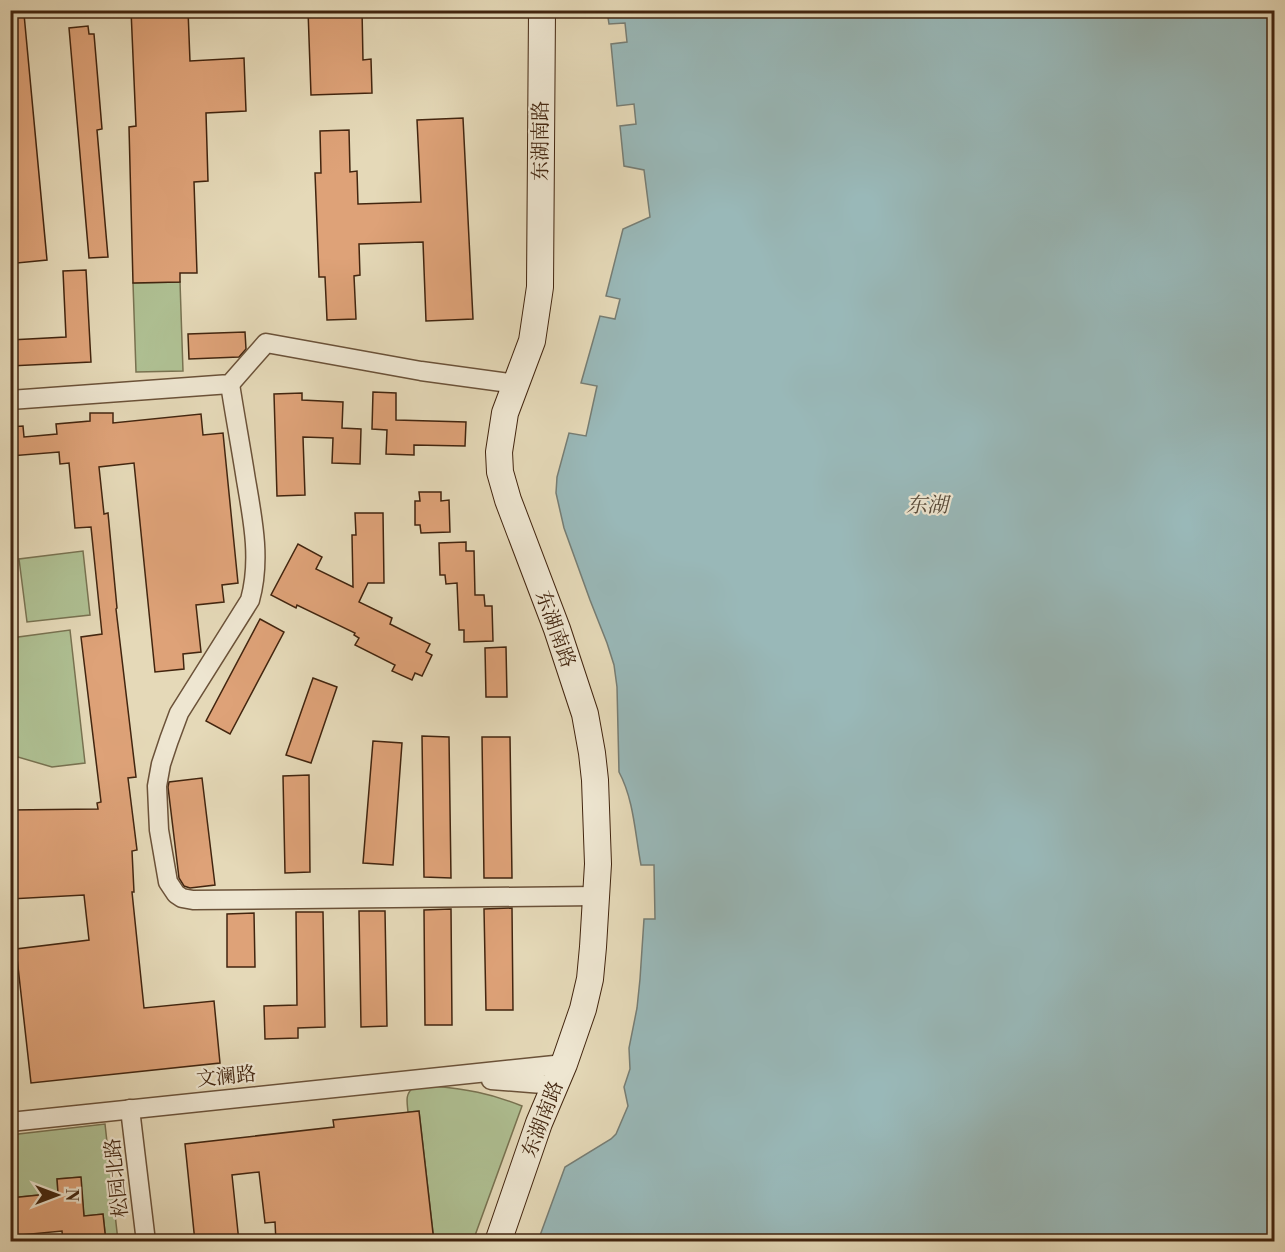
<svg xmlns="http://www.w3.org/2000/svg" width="1285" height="1252" font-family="'Libre Bodoni','Noto Serif SC',serif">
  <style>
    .green { fill: #afc093; stroke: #787251; stroke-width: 1.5 }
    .water { fill: #99b8b8; stroke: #767d74; stroke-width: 1.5 }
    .building { fill: #dea278; stroke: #42250f; stroke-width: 1.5 }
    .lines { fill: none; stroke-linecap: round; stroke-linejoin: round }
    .street-casing { stroke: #6b5239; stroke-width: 21 }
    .secondary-casing { stroke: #42250f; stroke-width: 28 }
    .street { stroke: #eee6d1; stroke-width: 18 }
    .secondary { stroke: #eee6d1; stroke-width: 26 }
    .labels { text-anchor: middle; stroke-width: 4.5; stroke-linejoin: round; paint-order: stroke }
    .street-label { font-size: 20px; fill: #42250f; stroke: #eee6d1 }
    .water-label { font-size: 21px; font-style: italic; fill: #584a39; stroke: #eee6d1 }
  </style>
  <rect width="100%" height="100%" fill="#e5d9b8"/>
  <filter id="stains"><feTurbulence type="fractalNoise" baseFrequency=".00333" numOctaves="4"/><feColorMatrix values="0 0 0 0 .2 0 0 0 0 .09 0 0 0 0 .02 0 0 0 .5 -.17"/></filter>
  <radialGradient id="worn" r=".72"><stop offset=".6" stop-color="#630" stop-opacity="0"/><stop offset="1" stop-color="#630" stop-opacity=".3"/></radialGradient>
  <!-- green -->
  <g class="green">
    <path d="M180 282 183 371 136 372 133 283Z"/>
    <path d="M83 551 90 615 27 622 19 559Z"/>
    <path d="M70 630 85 763 52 767 11 755V638Z"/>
    <path d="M432 1086C466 1089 490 1093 522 1106L473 1241H434L419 1111 408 1112C407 1102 405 1094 413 1088Z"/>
    <path d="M105 1124 118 1241H106L103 1214 84 1216 80 1177 57 1179 58 1193 11 1198 10 1135Z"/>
  </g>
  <!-- water -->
  <path class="water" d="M607 11H1274V1241H538L565 1167 611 1139 616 1134 628 1106 624 1087 630 1069 629 1048 637 1008 640 979 644 919H655L654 865H641C635 834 634 800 619 772L617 687 614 665 607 643 590 600 564 528 556 493 557 477 569 433 586 436 597 386 581 383 600 316 615 319 620 299 606 296 623 229 650 217 644 170 624 166 620 126 636 124 634 104 617 106 611 44 627 42 625 23 609 24Z"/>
  <!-- building -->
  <g class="building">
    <path d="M131 10H188L190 61 244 58 246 111 206 113 208 181 194 182 197 273H180V282L133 283 129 127 136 126Z"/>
    <path d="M308 10H362L363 60 371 59 372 93 311 95Z"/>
    <path d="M24 14 47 260 17 263 10 194V15Z"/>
    <path d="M88 26 89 34H94L102 129 97 130 108 257 89 258 69 28Z"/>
    <path d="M463 118 473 319 426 321 423 242 359 244 360 275 354 276 356 319 327 320 325 277H319L315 173H321L320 131 349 130 350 172 357 171 358 204 421 202 417 120Z"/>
    <path d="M86 270 91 362 10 366V340L66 337 63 271Z"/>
    <path d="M245 332 246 349 239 357 189 359 188 334Z"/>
    <path d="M373 392 396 393V420L466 422 465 446 414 445V455L386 454 387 430 372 429Z"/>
    <path d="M302 393V400L343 402 342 428 361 429 360 464 332 463 333 438 303 437 305 495 277 496 274 394Z"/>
    <path d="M90 413H113V423L201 414 203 435 223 433 238 583 222 585 224 602 196 605 201 652 183 654 184 669 155 672 134 463 99 467 104 514 108 513 117 608 116 609 136 777 128 778 137 850 132 851 134 892H132L144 1008 214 1001 220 1063 31 1083 16 949 89 940 84 895 10 899V810L98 809 97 803 101 802 81 637 102 634 91 527 75 528 69 463 60 464 59 452 10 456V427L23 426 24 437 57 434 56 424 90 421Z"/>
    <path d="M419 492H441V501L449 500 450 532 421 533 420 525H415V501H420Z"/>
    <path d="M355 513H383L384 583H368L359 602 392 618 390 624 430 644 426 652 432 655 422 676 415 673 412 680 392 671 395 665 355 645 359 638 354 635 355 633 297 605 296 608 271 595 298 544 322 557 316 569 353 587 352 535H356Z"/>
    <path d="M466 542V551H474L475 595H484L485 606H492L493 641 464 642V630H459L457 583 446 584 445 575H440L439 543Z"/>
    <path d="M260 619 284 632 230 734 206 721Z"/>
    <path d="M506 647 507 697H486L485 648Z"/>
    <path d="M313 678 337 687 311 763 286 755Z"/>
    <path d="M422 736 449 737 451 878 424 877Z"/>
    <path d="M482 737H510L512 878H484Z"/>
    <path d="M373 741 402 743 393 865 363 863Z"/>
    <path d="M309 775 310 872 285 873 283 776Z"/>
    <path d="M202 778 215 885 190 888 184 886 179 878 168 787 169 782Z"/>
    <path d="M512 908 513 1010H486L484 909Z"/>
    <path d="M451 909 452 1025H425L424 910Z"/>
    <path d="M359 911H385L387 1026 361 1027Z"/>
    <path d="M296 912H323L325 1027 298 1028V1038L265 1039 264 1006 297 1005Z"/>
    <path d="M254 913 255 967H227V914Z"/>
    <path d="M419 1111 434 1242H276L275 1222 265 1223 259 1172 232 1175 239 1242H195L185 1144 334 1127 333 1120Z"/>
    <path d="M81 1177 84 1216 103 1214 106 1242H63L62 1231 10 1236V1198L58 1193 57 1179Z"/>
  </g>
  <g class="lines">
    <defs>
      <g id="street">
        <path d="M230 384C235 416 241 448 246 480 253 520 261 561 250 600L179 713 169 740 161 764 157 786 158 809 159 830 168 882 176 894 182 898 193 900 597 896"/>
        <path d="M10 400 230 384 266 343 421 371 516 384"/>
        <path d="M491 1080 555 1085"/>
        <path d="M130 1109 146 1242"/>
        <path d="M10 1122 564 1064"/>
      </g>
      <path id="secondary" d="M498 1242 539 1123 564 1064 583 1009 590 979 593 947 598 864 595 780 592 753 585 714 557 629 508 500 500 472 499 452 505 413 532 341 540 287 542 10"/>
    </defs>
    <!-- street casing -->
    <use href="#street" class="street-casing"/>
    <!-- secondary casing -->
    <use href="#secondary" class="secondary-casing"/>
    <!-- street -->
    <use href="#street" class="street"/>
    <!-- secondary -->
    <use href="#secondary" class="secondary"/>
  </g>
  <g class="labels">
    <!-- street labels -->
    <g class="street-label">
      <text transform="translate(540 141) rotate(-90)" y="7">东湖南路</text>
      <text transform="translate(556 629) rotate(70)" y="7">东湖南路</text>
      <text transform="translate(226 1076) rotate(-6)" y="7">文澜路</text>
      <text transform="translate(542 1119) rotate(-69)" y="7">东湖南路</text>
      <text transform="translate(116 1178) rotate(-96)" y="7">松园北路</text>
    </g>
    <!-- water labels -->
    <g class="water-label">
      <text x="927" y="512">东湖</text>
    </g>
  </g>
  <!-- margin -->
  <rect width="1285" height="1252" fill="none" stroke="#e5d9b8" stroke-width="36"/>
  <rect x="12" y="12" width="1261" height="1228" fill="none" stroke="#42250f" stroke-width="3"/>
  <rect x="18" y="18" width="1249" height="1216" fill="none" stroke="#42250f" stroke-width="1.5"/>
  <!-- north arrow -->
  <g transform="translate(57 1195) rotate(90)" stroke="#eee6d1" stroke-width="4.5" paint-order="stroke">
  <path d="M0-4.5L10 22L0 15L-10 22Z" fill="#42250f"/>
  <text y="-9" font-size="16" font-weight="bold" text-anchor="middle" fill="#42250f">N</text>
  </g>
  <rect width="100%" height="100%" filter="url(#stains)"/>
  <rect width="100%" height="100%" fill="url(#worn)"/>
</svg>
